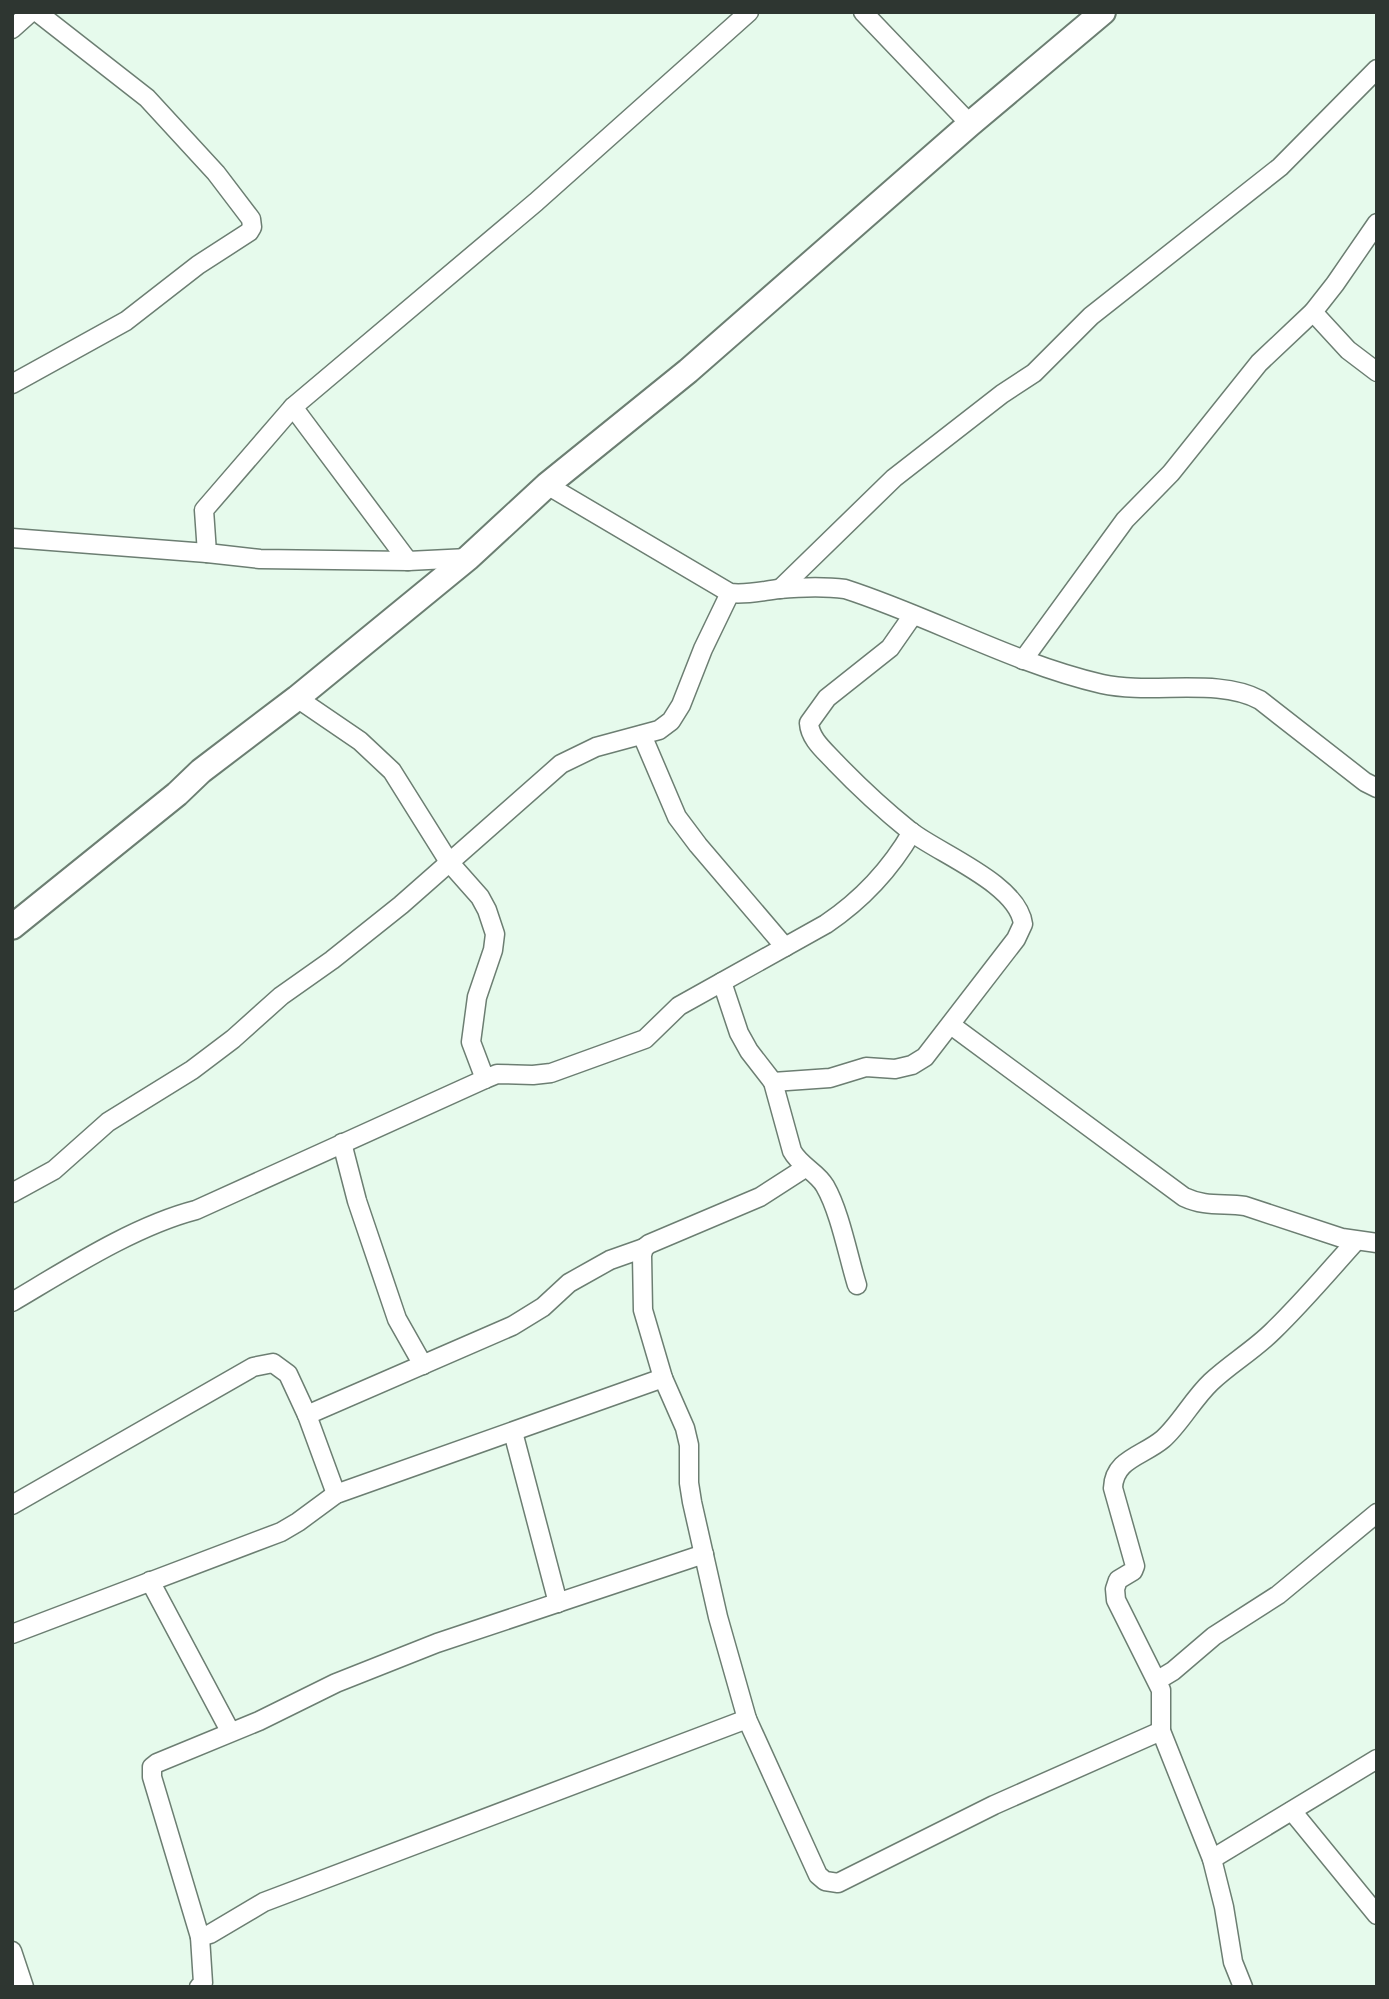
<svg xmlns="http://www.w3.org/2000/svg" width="1389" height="1999" font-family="Cabin,sans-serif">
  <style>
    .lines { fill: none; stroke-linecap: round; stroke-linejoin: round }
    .street-casing { stroke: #6c7e72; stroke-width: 21 }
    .secondary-casing { stroke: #6c7e72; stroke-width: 28 }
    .street { stroke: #fff; stroke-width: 18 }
    .secondary { stroke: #fff; stroke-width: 24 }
  </style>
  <rect width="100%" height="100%" fill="#e6faec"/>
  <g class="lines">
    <defs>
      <g id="street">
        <path d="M863 12 970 124"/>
        <path d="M12 29 31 12"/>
        <path d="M1313 312 1348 350 1377 372"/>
        <path d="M12 384 126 321 198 265 249 232 252 227 251 219 216 173 147 98 37 12"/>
        <path d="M293 407 408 561 468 558"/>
        <path d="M547 485 730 593C747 595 762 591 779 589 801 587 823 586 845 589 932 617 1012 663 1102 684 1152 695 1217 677 1260 700L1365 782 1377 788"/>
        <path d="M12 538 207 553"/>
        <path d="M408 561 260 559 207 553 204 510 293 407 536 202 749 12"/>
        <path d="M780 589 894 478 1002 394 1034 373 1091 316 1280 167 1377 69"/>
        <path d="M1023 660 1125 520 1171 473 1259 363 1313 312 1335 284 1377 223"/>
        <path d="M297 698 360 741 392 771 449 862 480 897 487 910 495 934 493 950 477 997 471 1042 485 1079 497 1074 533 1075 551 1073 645 1039 679 1006 826 924C863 899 890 870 912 832"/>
        <path d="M642 735 677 817 698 845 785 947"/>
        <path d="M722 982 739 1033 749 1051 773 1082 792 1151C800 1166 817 1172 825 1186 840 1212 848 1256 857 1285"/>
        <path d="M951 1025 1184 1197C1205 1207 1223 1203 1245 1206L1342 1238 1377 1243"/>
        <path d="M773 1082 830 1078 866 1067 895 1069 912 1065 925 1057 1016 939 1023 924C1018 884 940 854 910 831 884 810 858 786 835 762 824 750 810 739 809 723L827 698 890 648 913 615"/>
        <path d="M342 1143 357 1201 397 1319 423 1365"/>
        <path d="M805 1168 760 1197 649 1244 644 1248 642 1255 643 1310 663 1378 685 1428 689 1445V1483L692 1502 718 1617 747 1719 818 1875 825 1881 838 1883 994 1805 1161 1731"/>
        <path d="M12 1193 54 1170 108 1122 192 1070 233 1039 281 996 332 960 401 905 561 764 596 747 659 730 671 721 681 705 703 649 730 593"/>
        <path d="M12 1302C68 1269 134 1226 196 1210L485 1079"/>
        <path d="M307 1415 512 1326 543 1307 569 1283 610 1260 644 1248"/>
        <path d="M513 1432 558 1603"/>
        <path d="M12 1505 253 1367 273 1363 288 1374 307 1415 336 1494"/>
        <path d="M150 1581 230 1731"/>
        <path d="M12 1634 281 1532 298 1522 336 1494 663 1378"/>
        <path d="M1158 1680 1173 1671 1214 1636 1278 1595 1377 1513"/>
        <path d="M1292 1811 1377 1915"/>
        <path d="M1212 1859 1377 1759"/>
        <path d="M200 1937 152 1777V1767L157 1763 259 1721 336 1683 437 1643 704 1554"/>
        <path d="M12 1951 24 1987"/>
        <path d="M199 1987 203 1983 200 1937 210 1934 264 1902 747 1719"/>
        <path d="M1243 1987 1233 1962 1224 1907 1212 1859 1161 1731V1690L1116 1600 1115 1589 1118 1580 1133 1571 1135 1566 1113 1488C1114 1459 1143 1456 1163 1439 1180 1424 1193 1399 1211 1382 1230 1364 1254 1350 1273 1331 1302 1303 1329 1271 1356 1241"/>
      </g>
      <path id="secondary" d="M12 927 177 794 201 771 297 698 468 558 547 485 688 371 970 124 1103 12"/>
    </defs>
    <!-- street casing -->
    <use href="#street" class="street-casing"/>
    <!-- secondary casing -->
    <use href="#secondary" class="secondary-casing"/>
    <!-- street -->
    <use href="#street" class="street"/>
    <!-- secondary -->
    <use href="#secondary" class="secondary"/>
  </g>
  <!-- border -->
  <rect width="1389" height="1999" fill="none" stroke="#2e3631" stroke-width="28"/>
</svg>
